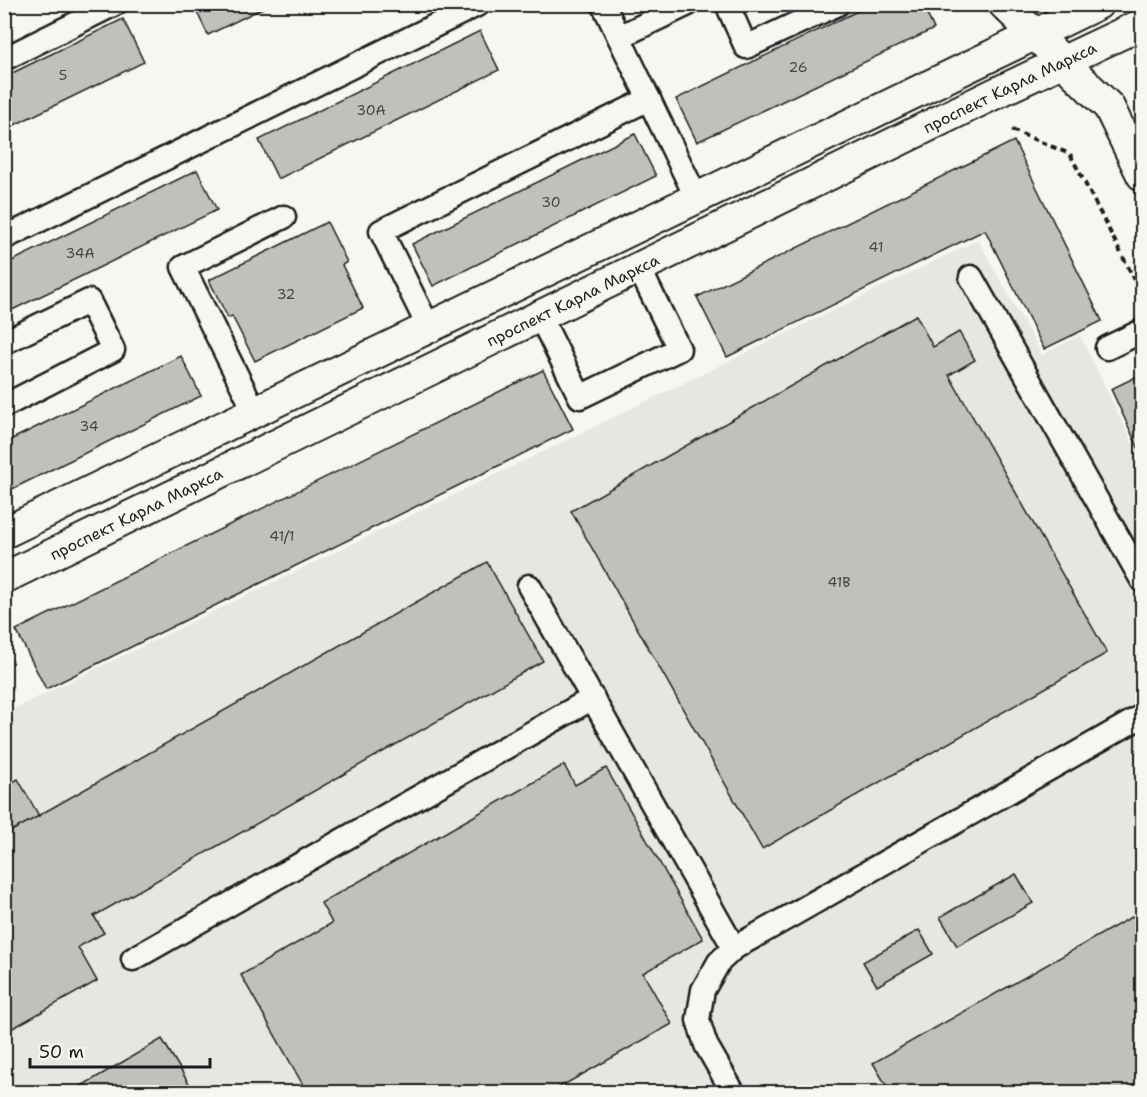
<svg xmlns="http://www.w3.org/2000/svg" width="1147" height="1097" font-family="'Shantell Sans',sans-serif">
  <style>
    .built { fill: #e6e6e2 }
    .building { fill: #c0c0bd; stroke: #1c1c1c; stroke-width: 1.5 }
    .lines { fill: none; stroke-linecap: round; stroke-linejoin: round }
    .minor-casing { stroke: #1c1c1c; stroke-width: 27 }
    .major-casing { stroke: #1c1c1c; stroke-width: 34 }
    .path { stroke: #1c1c1c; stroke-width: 4; stroke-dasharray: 6 4.5; stroke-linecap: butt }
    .minor { stroke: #f6f6f2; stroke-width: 22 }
    .major { stroke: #f6f6f2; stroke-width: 30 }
    .labels { text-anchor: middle; stroke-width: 4.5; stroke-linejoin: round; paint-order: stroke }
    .number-label { font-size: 14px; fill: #454544 }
    .street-label { font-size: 16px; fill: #1c1c1c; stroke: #f6f6f2 }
  </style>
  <rect width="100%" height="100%" fill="#f6f6f2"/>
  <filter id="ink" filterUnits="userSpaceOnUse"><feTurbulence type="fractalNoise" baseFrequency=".0167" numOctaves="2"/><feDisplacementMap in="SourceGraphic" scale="12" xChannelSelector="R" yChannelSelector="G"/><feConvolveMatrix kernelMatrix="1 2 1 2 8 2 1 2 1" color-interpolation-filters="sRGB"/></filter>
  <g filter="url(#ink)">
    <!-- built -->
    <path class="built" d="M978 240 1042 355 1080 335 1142 463V1092H5V713Z"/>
    <!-- building -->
    <g class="building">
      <path d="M193 4H271L208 35Z"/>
      <path d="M872 4H922L934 29 697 142 676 99Z"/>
      <path d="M123 19 144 62 4 130V77Z"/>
      <path d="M480 31 499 70 278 179 259 140Z"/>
      <path d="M635 134 656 176 433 286 412 244Z"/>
      <path d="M1014 141 1102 321 1044 349 985 230 727 357 697 297Z"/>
      <path d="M197 170 217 210 4 314V265Z"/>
      <path d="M327 222 347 262 342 265 363 308 255 361 232 316 228 318 209 280Z"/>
      <path d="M916 315 933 347 959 332 975 360 949 375 1107 653 762 849 571 511Z"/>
      <path d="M181 356 201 396 4 493V443Z"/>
      <path d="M543 370 573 429 46 689 16 630Z"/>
      <path d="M1142 374V456L1111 389Z"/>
      <path d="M487 562 543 661 94 916 104 933 78 947 97 981 4 1033V835Z"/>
      <path d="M564 765 575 785 606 768 703 939 643 973 672 1024 551 1092H307L241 975 332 923 321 903Z"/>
      <path d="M18 779 39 816 4 835V787Z"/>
      <path d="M1016 874 1033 903 957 946 940 917Z"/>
      <path d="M1142 911V1092H890L873 1063Z"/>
      <path d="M919 930 933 954 877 986 863 962Z"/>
      <path d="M162 1039 194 1092H71Z"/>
    </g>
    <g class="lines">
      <defs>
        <g id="minor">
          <path d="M603 4 697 199"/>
          <path d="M727 4 746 47 838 4"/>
          <path d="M619 37 688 4"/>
          <path d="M4 59 115 4"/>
          <path d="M4 238 479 4"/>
          <path d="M971 277 1142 580"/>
          <path d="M540 316 580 397 679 349 639 268"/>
          <path d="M429 328 381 231 649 99"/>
          <path d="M1107 348 1142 331"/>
          <path d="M4 406 113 350 89 301 5 342"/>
          <path d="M255 412 183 267 284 217"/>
          <path d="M529 586 734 948"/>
          <path d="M133 959 593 698"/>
          <path d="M733 1092 706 1045 698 1020 703 990 719 962 734 948 1142 716"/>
        </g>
        <g id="major">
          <path d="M1004 4 1109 107 1142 175"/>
          <path d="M4 533 1098 4"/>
          <path id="s1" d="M4 578 994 94 1142 24"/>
        </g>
      </defs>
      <!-- minor casing -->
      <use href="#minor" class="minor-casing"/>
      <!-- major casing -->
      <use href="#major" class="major-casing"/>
      <!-- path -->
      <path class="path" d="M1012 130 1070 154 1142 294"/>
      <!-- minor -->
      <use href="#minor" class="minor"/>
      <!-- major -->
      <use href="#major" class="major"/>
    </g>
  </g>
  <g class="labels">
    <!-- number labels -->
    <g class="number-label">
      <text x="798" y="72">26</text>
      <text x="63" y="80">5</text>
      <text x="371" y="115">30А</text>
      <text x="551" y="207">30</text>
      <text x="876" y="252">41</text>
      <text x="80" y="258">34А</text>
      <text x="286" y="299">32</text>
      <text x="89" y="431">34</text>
      <text x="282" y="541">41/1</text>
      <text x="839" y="587">41В</text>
    </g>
    <!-- street labels -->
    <g class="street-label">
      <text dy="6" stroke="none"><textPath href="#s1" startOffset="1119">проспект Карла Маркса</textPath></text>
      <text dy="6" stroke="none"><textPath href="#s1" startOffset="633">проспект Карла Маркса</textPath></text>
      <text dy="6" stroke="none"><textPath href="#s1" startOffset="147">проспект Карла Маркса</textPath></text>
    </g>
  </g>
  <!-- margin -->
  <rect width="1147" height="1097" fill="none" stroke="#f6f6f2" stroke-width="24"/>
  <rect x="12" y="12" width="1123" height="1073" fill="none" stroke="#1c1c1c" stroke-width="2" filter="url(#ink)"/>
  <!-- scale -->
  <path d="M30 1058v9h180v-9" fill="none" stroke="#1c1c1c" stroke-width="3"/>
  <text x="39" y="1058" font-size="18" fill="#1c1c1c" stroke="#f6f6f2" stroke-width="4.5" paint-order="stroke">50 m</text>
</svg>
